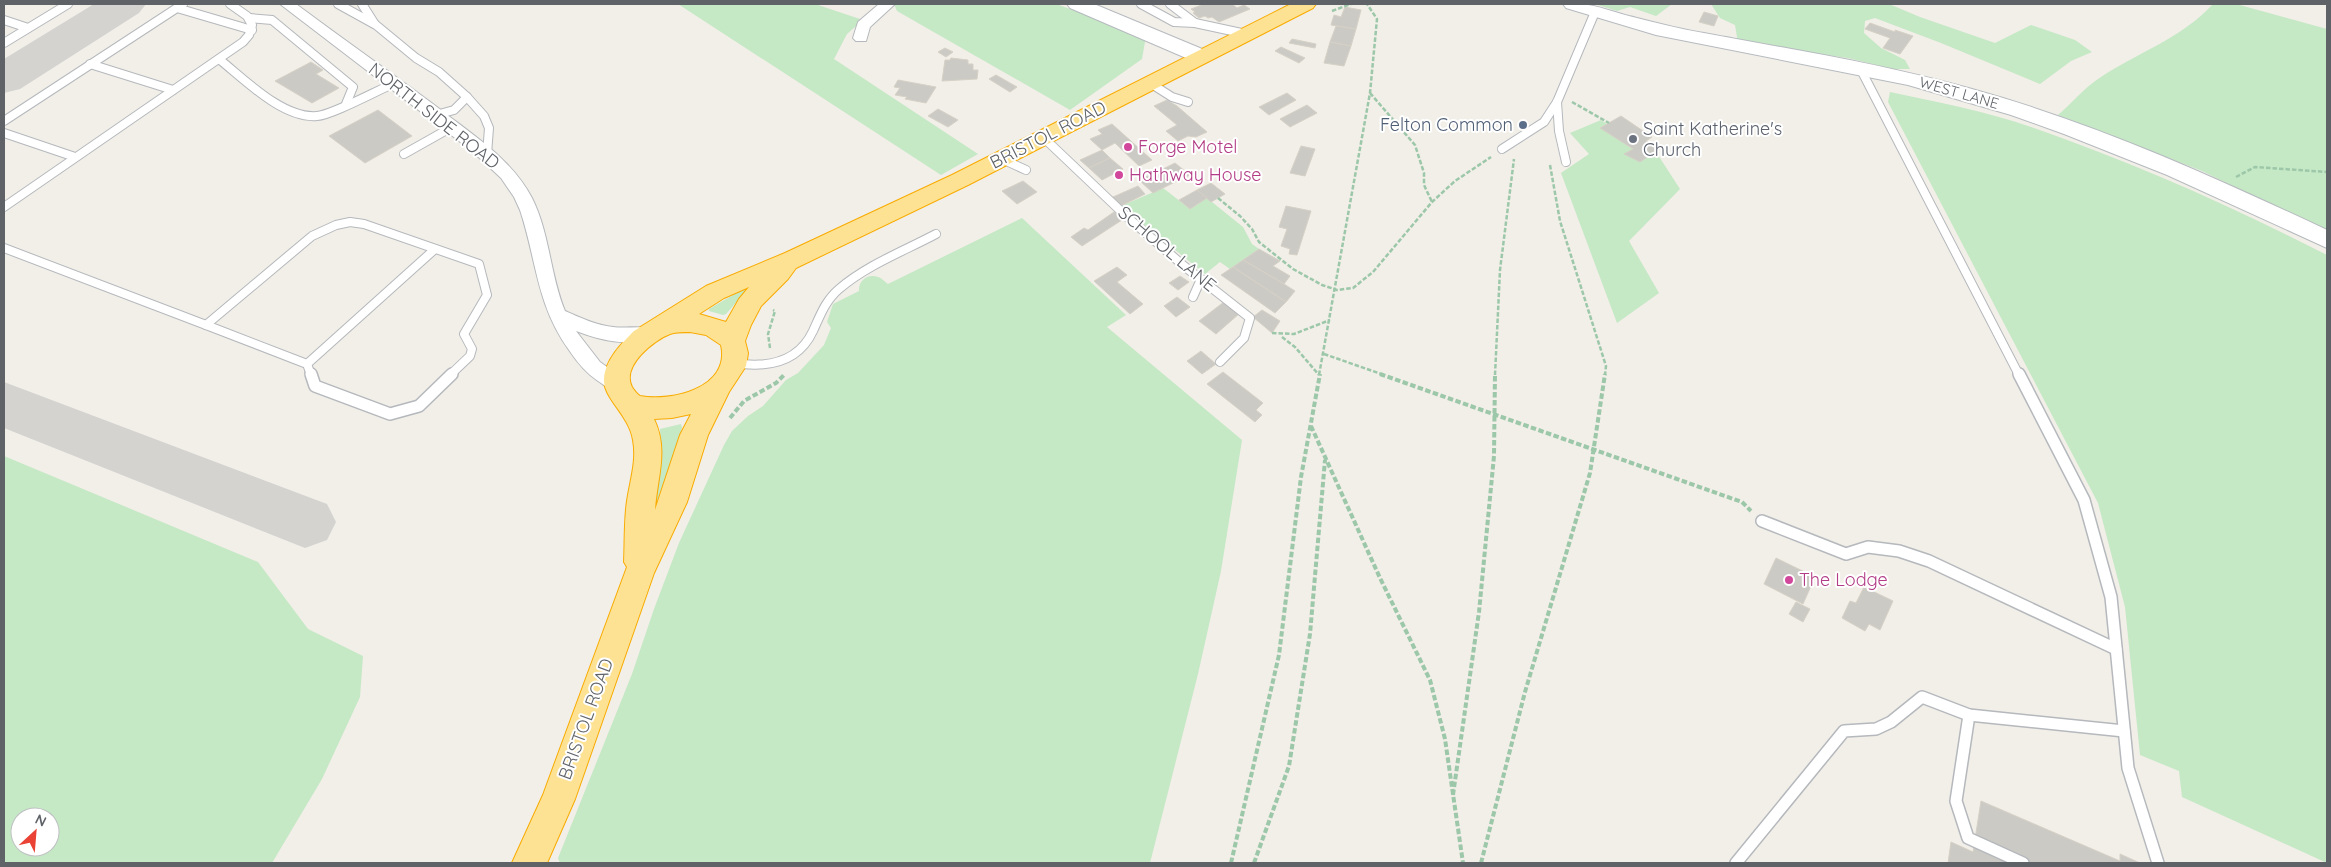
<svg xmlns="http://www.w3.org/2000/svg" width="2331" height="867" font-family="Quicksand,sans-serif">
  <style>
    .green { fill: #c5e8c5; fill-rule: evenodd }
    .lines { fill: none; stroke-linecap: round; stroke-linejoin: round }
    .taxiway { fill: #d4d3d0; fill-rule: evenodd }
    .building { fill: #cccac5; stroke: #d6d1c6 }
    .lane-far1-casing { stroke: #b5b8bc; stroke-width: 10 }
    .lane-casing { stroke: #b5b8bc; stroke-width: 14 }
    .street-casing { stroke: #b5b8bc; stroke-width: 2 }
    .secondary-casing { stroke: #b6babf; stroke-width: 2 }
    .highway-casing { stroke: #f9ab00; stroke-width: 2 }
    .path-far1 { stroke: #9cc7a9; stroke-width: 2.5; stroke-dasharray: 4.5 2; stroke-linecap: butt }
    .path { stroke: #9cc7a9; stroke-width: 4; stroke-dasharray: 5.5 2.5; stroke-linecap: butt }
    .lane-far1 { stroke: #fff; stroke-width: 8 }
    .lane { stroke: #fff; stroke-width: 11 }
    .street { fill: #fff; fill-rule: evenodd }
    .secondary { fill: #fff; fill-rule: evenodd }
    .highway { fill: #fde293; fill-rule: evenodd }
    .service-dot { fill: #5c6f8a; stroke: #fff; stroke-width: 2 }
    .worship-dot { fill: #6b7280; stroke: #fff; stroke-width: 2 }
    .hotel-dot { fill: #d1479c; stroke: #fff; stroke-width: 2 }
    .labels { text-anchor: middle; stroke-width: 4; stroke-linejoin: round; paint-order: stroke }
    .far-street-label { font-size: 15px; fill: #5f6368; stroke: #fff }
    .street-label { font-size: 18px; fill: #5f6368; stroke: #fff }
    .service-label { font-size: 18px; fill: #4e5e75; stroke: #fff; text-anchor: end }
    .worship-label { font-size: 18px; fill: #5b616d; stroke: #fff; text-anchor: start }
    .hotel-label { font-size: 18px; fill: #b23c85; stroke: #fff; text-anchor: start }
  </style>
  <rect width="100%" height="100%" fill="#f1efe8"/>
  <!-- green -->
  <g class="green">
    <path d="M678 4H815L863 20 847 34 834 59 978 154 941 175Z"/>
    <path d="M894 4H1056L1146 36 1142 59 1070 110 897 11Z"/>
    <path d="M1595 4H1672L1656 16 1630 7 1617 11Z"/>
    <path d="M1711 4H1889L1920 17 1995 43 2031 25 2075 40 2092 52 2071 61 2040 84 1941 43 1875 18 1865 21 1864 33 1881 48 1905 60 1910 69H1892L1848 58 1738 43 1735 25 1720 18Z"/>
    <path d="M2213 4H2236L2327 29V232L2202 171 2058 115C2071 104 2083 89 2098 79 2136 53 2181 39 2213 4Z"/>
    <path d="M1890 92C1937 102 1985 111 2031 127 2132 162 2231 206 2327 255V863L2182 797 2179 771 2140 755 2125 607 2098 503 1888 102Z"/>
    <path d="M1601 120 1607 124 1600 128 1633 149 1625 154 1640 162 1656 152 1680 189 1629 241 1659 293 1617 323 1561 173 1589 154 1570 133Z"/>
    <path d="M1163 188 1190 209 1207 198 1243 227 1252 244 1259 249 1230 269 1220 262 1205 274 1121 206Z"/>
    <path d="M1022 218 1126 315 1107 327 1242 440 1221 571 1198 674 1150 863H560L558 858 632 674 654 609 679 543 724 445 732 431 748 416 763 406 786 380 798 373 824 345 831 328 827 322 833 304 859 291C858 281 868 273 878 277 882 278 885 282 888 284Z"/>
    <path d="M745 288 747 290 726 314 723 315 709 311V309Z"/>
    <path d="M681 424 682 428 661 496 658 500H655L661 456 660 429Z"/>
    <path d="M4 456 258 562 308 629 363 656 360 697 322 779 272 863H4ZM20 817H50V847H20Z"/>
  </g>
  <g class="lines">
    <!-- taxiway -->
    <g class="taxiway">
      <path d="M94 4H146L139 13 20 89 4 93V59Z"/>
      <path d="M4 382 327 504 336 522 327 540 305 548 4 428Z"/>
    </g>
  </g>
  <!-- building -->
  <g class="building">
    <path d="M1204 4H1232L1237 8 1244 5 1250 9 1219 22 1212 17 1208 18 1205 16 1199 18 1193 13 1195 12 1191 9Z"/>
    <path d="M1345 7 1361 10 1356 29 1331 25 1334 15 1341 17Z"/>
    <path d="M1704 12 1718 16 1714 26 1699 22Z"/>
    <path d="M1870 23 1895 32V30L1913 36 1900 54 1883 48 1890 38 1865 29Z"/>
    <path d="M1336 26 1356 29 1351 46 1330 42Z"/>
    <path d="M1292 39 1316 44 1315 48 1289 43Z"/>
    <path d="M1330 42 1351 46 1344 66 1324 63Z"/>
    <path d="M1281 47 1305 58 1299 63 1275 51Z"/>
    <path d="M945 48 953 52 946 57 938 52Z"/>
    <path d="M951 58 968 60V64H973V70H978L977 79 942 81 945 60H950Z"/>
    <path d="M311 62 323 70 316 74 339 88 312 103 275 81Z"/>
    <path d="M996 75 1017 87 1010 92 989 79Z"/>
    <path d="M898 80 936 87 926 103 905 99 907 97 895 95 900 88 894 87Z"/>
    <path d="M1287 93 1296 100 1269 115 1259 107Z"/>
    <path d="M1167 100 1177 106 1207 132 1196 137 1188 136 1178 141 1166 131 1177 125 1154 106Z"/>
    <path d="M1307 105 1317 113 1290 127 1280 119Z"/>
    <path d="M938 109 958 120 948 127 928 116Z"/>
    <path d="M378 110 412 136 365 163 329 136Z"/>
    <path d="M1621 116 1652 137 1646 141 1660 149 1640 162 1624 154 1633 149 1600 128Z"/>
    <path d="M1112 124 1152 160 1139 166 1115 143 1102 150 1090 139 1102 134 1098 130Z"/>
    <path d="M1301 146 1315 149 1305 176 1290 173Z"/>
    <path d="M1102 150 1110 158 1089 168 1080 160Z"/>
    <path d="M1110 158 1123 169 1102 180 1089 168Z"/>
    <path d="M1175 163 1190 175 1177 181 1163 169Z"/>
    <path d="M1163 169 1177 181 1153 193 1139 180Z"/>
    <path d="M1023 181 1037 192 1017 204 1002 191Z"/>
    <path d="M1211 183 1225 194 1211 202 1197 190Z"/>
    <path d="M1138 186 1145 194 1121 206 1113 197Z"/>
    <path d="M1197 190 1207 198 1190 209 1179 200Z"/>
    <path d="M1286 206 1311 211 1297 255 1289 254 1290 249 1281 246 1287 229 1279 227Z"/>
    <path d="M1114 212 1125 218 1082 246 1071 237 1084 228 1088 230Z"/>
    <path d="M1259 249 1280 261 1273 266 1290 276 1284 284 1243 260Z"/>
    <path d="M1243 260 1284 284 1295 291 1286 302 1233 267Z"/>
    <path d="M1117 267 1127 275 1117 282 1143 304 1130 314 1094 281Z"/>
    <path d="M1233 267 1286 302 1275 313 1221 275Z"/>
    <path d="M1180 276 1189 282 1178 290 1169 283Z"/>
    <path d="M1177 297 1190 307 1176 317 1164 306Z"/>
    <path d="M1224 302 1240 313 1216 334 1199 321Z"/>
    <path d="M1262 310 1280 321 1272 333 1253 317Z"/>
    <path d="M1201 351 1216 364 1202 374 1187 361Z"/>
    <path d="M1223 372 1263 403 1256 410 1262 415 1255 422 1207 384Z"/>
    <path d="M1776 558 1815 577 1803 604 1764 584Z"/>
    <path d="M1864 587 1893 601 1880 630 1869 624 1865 631 1842 618 1850 601 1856 603Z"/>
    <path d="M1796 602 1810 609 1803 622 1789 614Z"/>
    <path d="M1981 801 2120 861V854L2140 863H1948L1951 842 1973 852Z"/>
  </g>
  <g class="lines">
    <defs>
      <g id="lane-far1">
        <path d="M338 4 376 25 416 58 439 72 467 97 484 116 489 128 487 154"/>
        <path d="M362 4 374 23"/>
        <path d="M1141 4 1174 22 1195 23"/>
        <path d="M1170 4 1195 23 1246 34"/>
        <path d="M177 8 252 30"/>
        <path d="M249 18 272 20 353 87 346 104"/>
        <path d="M4 20 28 28"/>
        <path d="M4 43 68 4"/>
        <path d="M219 59C244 79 283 119 317 116 332 115 378 90 395 83"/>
        <path d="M90 64 173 90"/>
        <path d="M1860 68 2019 375"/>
        <path d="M1150 83 1172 97 1188 102"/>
        <path d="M1557 102 1559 131 1566 162"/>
        <path d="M436 115 454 110 467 97"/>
        <path d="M4 121 183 4"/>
        <path d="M4 133 75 157"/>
        <path d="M1044 138 1126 216 1184 266 1250 318 1244 338 1220 362"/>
        <path d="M1502 149 1544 122 1557 102 1595 12"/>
        <path d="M404 154 452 127"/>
        <path d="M1002 159 1026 170"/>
        <path d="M4 207 243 42 249 35 252 25 247 16 230 4"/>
        <path d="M4 248 206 325"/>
        <path d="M1193 297 1201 279"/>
        <path d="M206 325 307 364 311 375"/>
        <path d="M206 325 312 236 336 225 350 222 364 224 479 264 487 295 464 334 472 349 470 356 450 375"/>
        <path d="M734 363C766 368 798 363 813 331 820 316 825 301 839 289 867 265 904 251 936 234"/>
        <path d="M307 364 435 249"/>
      </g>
      <g id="lane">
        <path d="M311 374 315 386 390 414 419 406 452 374"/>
        <path d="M2019 374 2084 500 2111 597 2128 768 2158 863"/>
        <path d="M1762 521 1846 554 1868 547 1899 551 1929 561 2116 649"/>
        <path d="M1969 715 1956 801 1968 838 2023 863"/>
        <path d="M1736 863 1844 731 1876 729 1891 722 1922 697 1969 715 2124 731"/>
      </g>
      <g id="street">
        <path d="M280 4H296C343 39 390 72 437 107 471 134 511 158 532 198 550 234 550 275 565 311 581 318 596 325 613 327 626 329 640 325 653 329L655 334 653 339C627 347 600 340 576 331L600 362 625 380 628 385 625 390C614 394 607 387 598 381 586 373 577 362 569 350 536 304 537 261 520 210L514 197 501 178 472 151Z"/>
        <path d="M879 4H895L870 27 866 41H856L853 38 858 22Z"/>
      </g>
      <g id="secondary">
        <path d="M1067 4H1094L1207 51 1211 56 1207 61 1200 62 1193 61 1070 8Z"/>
        <path d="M1563 4C1591 2 1603 9 1629 16 1654 22 1679 29 1704 33 1794 50 1884 64 1972 89 2095 123 2212 176 2327 230V248L2167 175 2064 134 2011 115 1908 85 1656 35 1566 8Z"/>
      </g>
      <path id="highway" d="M1291 4H1316L1313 8 968 185 796 268 788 279 761 306 751 325 745 341 748 353 746 366 729 392 708 435 687 502 654 573 575 799 547 863H512L543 795 627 567 624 562C625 542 624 521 627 501 630 480 637 461 633 440 629 415 603 398 604 379 605 360 622 343 634 331L706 286 785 253 952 175ZM749 287 739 299 726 322 699 314 724 298ZM690 332 706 335 721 345C731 388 671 402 640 396 637 394 634 390 632 387 621 366 654 340 670 334 676 332 683 332 690 332ZM691 414 680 435 655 510C657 478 669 450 654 419L672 418Z"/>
    </defs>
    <!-- lane-far1 casing -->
    <use href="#lane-far1" class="lane-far1-casing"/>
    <!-- lane casing -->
    <use href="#lane" class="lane-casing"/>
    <!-- street casing -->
    <use href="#street" class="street-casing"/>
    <!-- secondary casing -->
    <use href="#secondary" class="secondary-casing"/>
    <!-- highway casing -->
    <use href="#highway" class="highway-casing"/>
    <!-- path-far1 -->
    <g class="path-far1">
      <path d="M1332 11 1351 4"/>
      <path d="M1370 93 1415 145 1424 173V185L1432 202"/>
      <path d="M1572 102 1609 123"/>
      <path d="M1550 165 1560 221 1606 366 1605 375"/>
      <path d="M2236 177 2255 167 2327 172"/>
      <path d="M1218 198 1240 216 1252 229 1259 242 1293 269 1322 285 1337 290 1353 288 1373 272 1432 202 1455 181 1491 157"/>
      <path d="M1272 333 1294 334 1330 320"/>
      <path d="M1282 337 1295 347 1319 375"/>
      <path d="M770 348 768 334 775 311 773 310"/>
      <path d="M1324 354 1384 375"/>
      <path d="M1319 375 1370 93 1377 19 1367 4"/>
      <path d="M1495 375 1500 270 1514 159"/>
    </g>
    <!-- path -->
    <g class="path">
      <path d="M1380 374 1742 502 1751 511"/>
      <path d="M730 418 744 401 776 383 784 375"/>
      <path d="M1311 426 1380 578 1430 680 1445 739 1463 863"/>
      <path d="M1453 795 1479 612 1494 456 1495 374"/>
      <path d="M1231 863 1279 655 1301 477 1320 374"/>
      <path d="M1254 863 1289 766 1310 634 1325 460"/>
      <path d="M1481 863 1525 692 1590 473 1605 374"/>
    </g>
    <!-- lane-far1 -->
    <use href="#lane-far1" class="lane-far1"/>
    <!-- lane -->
    <use href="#lane" class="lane"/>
    <!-- street -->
    <use href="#street" class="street"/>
    <!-- secondary -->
    <use href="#secondary" class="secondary"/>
    <!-- highway -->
    <use href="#highway" class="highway"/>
  </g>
  <!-- markers -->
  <circle class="service-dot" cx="1523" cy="125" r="5"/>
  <circle class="worship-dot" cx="1633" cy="139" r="5"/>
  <g class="hotel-dot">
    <circle cx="1128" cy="147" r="5"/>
    <circle cx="1119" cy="175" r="5"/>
    <circle cx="1789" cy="580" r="5"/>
  </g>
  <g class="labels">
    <!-- far-street labels -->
    <g class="far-street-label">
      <text transform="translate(1959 93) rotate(16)" y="5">WEST LANE</text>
    </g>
    <!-- street labels -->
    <g class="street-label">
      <text transform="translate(434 116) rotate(38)" y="6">NORTH SIDE ROAD</text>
      <text transform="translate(1048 135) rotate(-27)" y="6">BRISTOL ROAD</text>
      <text transform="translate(1167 249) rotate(40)" y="6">SCHOOL LANE</text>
      <text transform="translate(586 719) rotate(-70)" y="6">BRISTOL ROAD</text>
    </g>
    <!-- service labels -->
    <g class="service-label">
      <text x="1513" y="131">Felton Common</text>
    </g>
    <!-- worship labels -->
    <g class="worship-label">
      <text x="1643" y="135">Saint Katherine's<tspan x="1643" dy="21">Church</tspan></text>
    </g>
    <!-- hotel labels -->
    <g class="hotel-label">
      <text x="1138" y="153">Forge Motel</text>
      <text x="1129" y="181">Hathway House</text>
      <text x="1799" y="586">The Lodge</text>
    </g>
  </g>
  <!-- border -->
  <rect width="2331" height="867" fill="none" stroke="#5f6368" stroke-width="10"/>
  <!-- north arrow -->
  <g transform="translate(35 832) rotate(26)"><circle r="24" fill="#ffffff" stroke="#bfc1c3"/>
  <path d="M0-4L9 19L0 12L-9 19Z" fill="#ea4335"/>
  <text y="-8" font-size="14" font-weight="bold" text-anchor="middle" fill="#5f6368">N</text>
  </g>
</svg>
